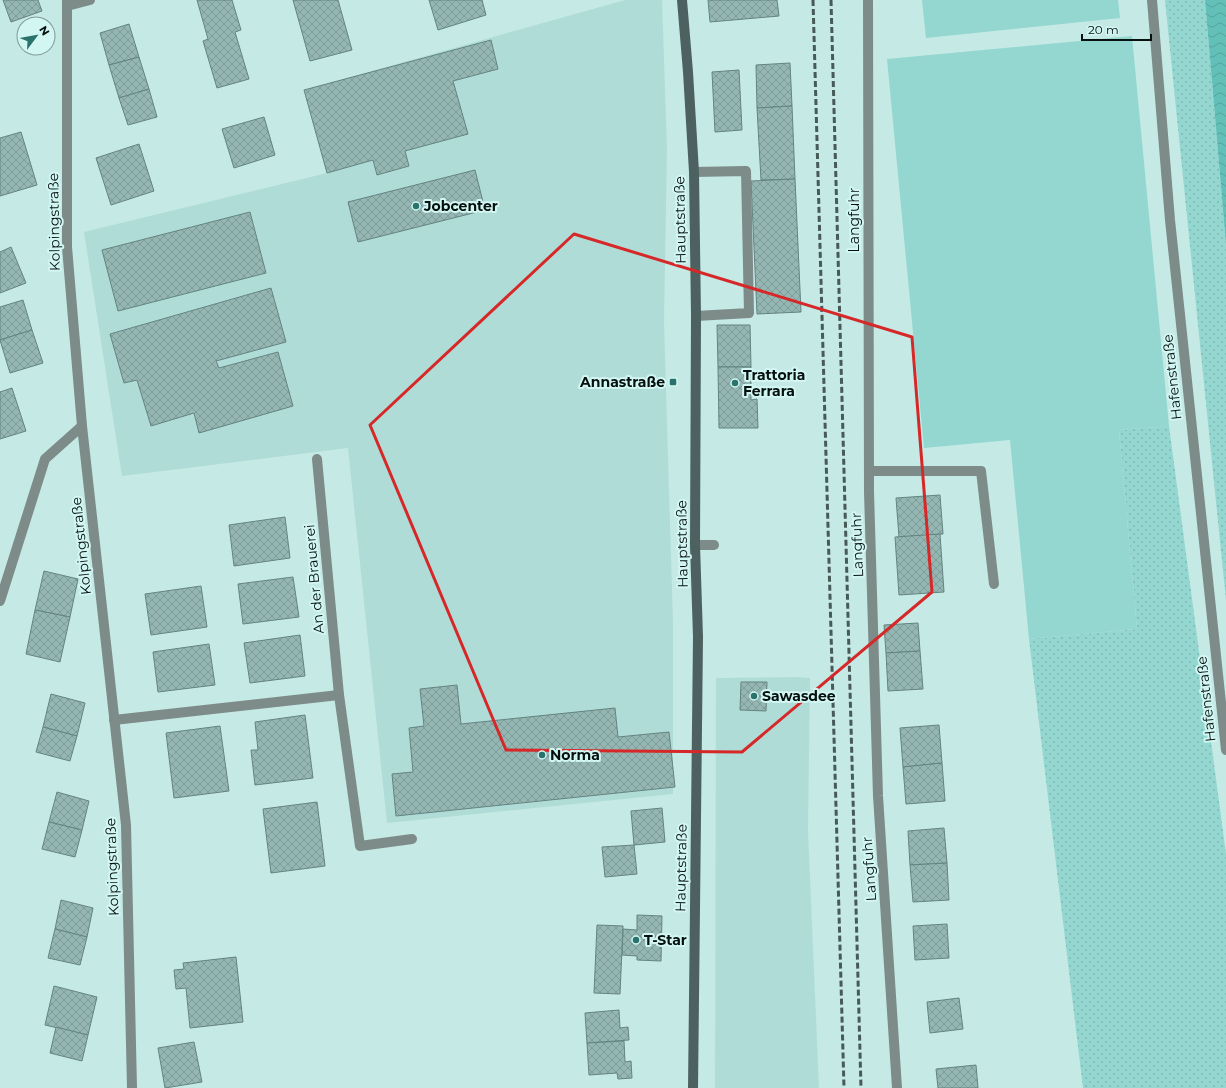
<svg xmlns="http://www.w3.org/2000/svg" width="1226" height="1088" font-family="Montserrat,sans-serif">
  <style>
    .built { fill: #b0dcd7 }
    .grass { fill: url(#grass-dots) }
    .pitch { fill: #94d7d0 }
    .water { fill: url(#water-waves) }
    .building { fill: url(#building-cross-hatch); stroke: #638481 }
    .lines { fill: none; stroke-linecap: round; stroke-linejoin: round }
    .lane { stroke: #7d8b89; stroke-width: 10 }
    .street { stroke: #7d8b89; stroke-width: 10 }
    .secondary { stroke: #4d6260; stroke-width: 10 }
    .rail { stroke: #475a58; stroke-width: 3; stroke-dasharray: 6 3; stroke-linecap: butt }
    .marked { fill: none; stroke: #d62828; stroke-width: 3; stroke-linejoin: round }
    .poi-dot { fill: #2a736d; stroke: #d2f6f2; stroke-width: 1.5 }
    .labels { text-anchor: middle; stroke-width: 4; stroke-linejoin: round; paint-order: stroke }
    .poi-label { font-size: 14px; font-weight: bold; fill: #05100f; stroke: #d2f6f2; text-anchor: start }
    .street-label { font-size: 14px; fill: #05100f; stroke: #d2f6f2 }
  </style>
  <defs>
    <pattern id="grass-dots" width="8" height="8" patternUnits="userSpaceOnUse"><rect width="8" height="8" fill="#94d7d0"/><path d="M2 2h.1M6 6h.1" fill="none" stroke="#7eb8b1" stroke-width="1.8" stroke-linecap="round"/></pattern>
    <pattern id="water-waves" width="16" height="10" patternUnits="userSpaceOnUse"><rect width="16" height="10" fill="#62c0b8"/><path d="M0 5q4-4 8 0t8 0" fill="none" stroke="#54a49d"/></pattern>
    <pattern id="building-cross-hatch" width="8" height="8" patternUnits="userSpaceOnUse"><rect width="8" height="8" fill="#95b7b3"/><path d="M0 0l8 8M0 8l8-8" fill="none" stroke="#7f9c99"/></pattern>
  </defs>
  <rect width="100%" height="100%" fill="#c5e9e5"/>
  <!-- built -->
  <g class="built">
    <path d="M625 0H662L667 149 664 322 673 623V794L387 823 348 448 122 476 84 232 327 173 304 90Z"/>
    <path d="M797 677 810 678 808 830 819 1088H715L716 678Z"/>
  </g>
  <!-- grass -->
  <g class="grass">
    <path d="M1165 0H1205L1226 245V600Z"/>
    <path d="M1169 426 1226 854V1088H1083L1029 639 1137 629 1119 430Z"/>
  </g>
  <!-- pitch -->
  <g class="pitch">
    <path d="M922 0H1118L1120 18 926 38Z"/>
    <path d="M1132 36 1169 426 1119 430 1137 629 1029 639 1010 440 924 448 887 59Z"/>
  </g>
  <!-- water -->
  <path class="water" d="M1205 0H1226V245Z"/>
  <!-- building -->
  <g class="building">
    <path d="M3 0H38L42 11 11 22Z"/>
    <path d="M197 0H232L241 30 235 32 249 79 217 88 203 41 208 39Z"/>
    <path d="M293 0H338L352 50 310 61Z"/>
    <path d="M429 0H482L486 15 438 30Z"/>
    <path d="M708 0H777L779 16 710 22Z"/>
    <path d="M129 24 139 57 109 65 100 33Z"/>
    <path d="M491 40 498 69 453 81 468 134 405 151 409 166 377 175 373 160 327 173 304 90Z"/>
    <path d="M139 57 149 89 119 98 109 65Z"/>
    <path d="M790 63 792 106 757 108 756 65Z"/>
    <path d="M739 70 742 130 715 132 712 72Z"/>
    <path d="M149 89 157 117 128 125 119 98Z"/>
    <path d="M792 106 795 179 761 180 757 108Z"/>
    <path d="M264 117 275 155 234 168 222 129Z"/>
    <path d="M21 132 37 185 0 196V138Z"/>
    <path d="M139 144 154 191 111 205 96 158Z"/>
    <path d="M475 170 485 210 358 242 348 202Z"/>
    <path d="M795 179 801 312 757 314 751 181Z"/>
    <path d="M250 212 266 273 118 311 102 250Z"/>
    <path d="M11 247 26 283 0 293V252Z"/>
    <path d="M271 288 286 342 216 361 219 368 278 352 293 406 199 433 194 413 151 426 137 380 124 383 110 334Z"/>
    <path d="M23 300 32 330 0 340V307Z"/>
    <path d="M717 325H750L751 367H718Z"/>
    <path d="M32 330 43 363 10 373 0 340Z"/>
    <path d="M718 367H751V400L757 399 758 428H719Z"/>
    <path d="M12 388 26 431 0 439V392Z"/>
    <path d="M940 495 943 534 899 537 896 498Z"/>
    <path d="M285 517 290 558 234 566 229 525Z"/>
    <path d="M940 534 944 592 899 595 895 537Z"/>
    <path d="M44 571 78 579 70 617 35 610Z"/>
    <path d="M293 577 299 617 243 624 238 584Z"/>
    <path d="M201 586 207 627 151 635 145 594Z"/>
    <path d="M35 610 70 617 60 662 26 654Z"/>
    <path d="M918 623 920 651 886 653 884 625Z"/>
    <path d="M300 635 305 676 250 683 244 643Z"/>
    <path d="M209 644 215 685 158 692 153 652Z"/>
    <path d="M920 651 923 689 888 691 886 653Z"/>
    <path d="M741 682H767L766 711 740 710Z"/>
    <path d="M457 685 461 724 615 708 618 737 669 732 675 787 396 816 392 774 413 772 409 728 424 726 420 689Z"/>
    <path d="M51 694 85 703 77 736 43 727Z"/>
    <path d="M305 715 313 778 255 785 251 750H258L255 722Z"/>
    <path d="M939 725 942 763 903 767 900 728Z"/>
    <path d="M220 726 229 791 174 798 166 733Z"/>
    <path d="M43 727 77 736 70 761 36 752Z"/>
    <path d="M942 763 945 801 906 804 903 767Z"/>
    <path d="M57 792 89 801 82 830 49 822Z"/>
    <path d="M317 802 325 866 271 873 263 809Z"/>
    <path d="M662 808 665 842 634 845 631 811Z"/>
    <path d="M49 822 82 830 75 857 42 849Z"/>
    <path d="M944 828 947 863 910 865 908 831Z"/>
    <path d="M634 845 637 874 605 877 602 847Z"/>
    <path d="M947 863 949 900 913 902 910 865Z"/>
    <path d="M61 900 93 908 87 937 55 929Z"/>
    <path d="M637 915 662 916 661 961 637 960V956L622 955 623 929 637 930Z"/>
    <path d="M947 924 949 958 915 960 913 926Z"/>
    <path d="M597 925 623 926 620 994 594 993Z"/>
    <path d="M55 929 87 937 80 965 48 958Z"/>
    <path d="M236 957 243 1022 190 1028 186 988 176 989 174 970 184 969 183 963Z"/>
    <path d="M54 986 97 997 88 1035 45 1025Z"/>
    <path d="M959 998 963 1029 930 1033 927 1002Z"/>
    <path d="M619 1010 620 1028 628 1027 629 1040 587 1043 585 1013Z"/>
    <path d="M56 1027 88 1035 82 1061 50 1053Z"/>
    <path d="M624 1041 625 1062 631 1061 632 1078 618 1079 617 1073 589 1075 587 1043Z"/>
    <path d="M194 1042 202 1082 165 1088 158 1048Z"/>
    <path d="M976 1065 978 1088H938L936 1069Z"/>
  </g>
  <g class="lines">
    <!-- lane -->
    <g class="lane">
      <path d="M694 172 746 171 749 313 696 316"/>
      <path d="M870 471H981L994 584"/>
      <path d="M695 545H714"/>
    </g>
    <!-- street -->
    <g class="street">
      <path d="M67 0V247L82 426 126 825 132 1088"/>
      <path d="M868 0 869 492 878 796 897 1088"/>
      <path d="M1152 0 1170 220 1226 750"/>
      <path d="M67 6 90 0"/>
      <path d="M317 459 339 695 360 846 412 839"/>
      <path d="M0 601 45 459 82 426"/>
      <path d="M114 720 339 695"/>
    </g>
    <!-- secondary -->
    <path class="secondary" d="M682 0 688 72 694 172 696 316 695 545 698 637 693 1088"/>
    <!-- rail -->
    <g class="rail">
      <path d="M813 0 844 1088"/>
      <path d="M831 0 861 1088"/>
    </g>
  </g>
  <!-- marked area -->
  <path class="marked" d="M574 234 912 337 932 592 742 752 506 750 370 425Z"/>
  <!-- markers -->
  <g class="poi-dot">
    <circle cx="416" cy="206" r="4"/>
    <rect x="669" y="378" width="8" height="8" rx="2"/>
    <circle cx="735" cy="383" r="4"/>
    <circle cx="754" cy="696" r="4"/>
    <circle cx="542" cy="755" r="4"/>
    <circle cx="636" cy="940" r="4"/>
  </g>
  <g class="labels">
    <!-- poi labels -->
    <g class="poi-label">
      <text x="424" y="211">Jobcenter</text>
      <text x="743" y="380">Trattoria<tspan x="743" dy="16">Ferrara</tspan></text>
      <text x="665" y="387" text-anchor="end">Annastraße</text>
      <text x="762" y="701">Sawasdee</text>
      <text x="550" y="760">Norma</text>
      <text x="644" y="945">T-Star</text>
    </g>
    <!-- street labels -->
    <g class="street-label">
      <text transform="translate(680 220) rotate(-91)" y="5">Hauptstraße</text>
      <text transform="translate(854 220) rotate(-90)" y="5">Langfuhr</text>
      <text transform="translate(54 222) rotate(-91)" y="5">Kolpingstraße</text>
      <text transform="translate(1172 377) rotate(-96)" y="5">Hafenstraße</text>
      <text transform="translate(682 544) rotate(-91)" y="5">Hauptstraße</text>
      <text transform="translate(857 545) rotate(-92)" y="5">Langfuhr</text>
      <text transform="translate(81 546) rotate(-96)" y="5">Kolpingstraße</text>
      <text transform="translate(314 579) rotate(-95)" y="5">An der Brauerei</text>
      <text transform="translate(1206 699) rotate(-96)" y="5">Hafenstraße</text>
      <text transform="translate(112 867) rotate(-92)" y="5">Kolpingstraße</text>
      <text transform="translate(681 868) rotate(-89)" y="5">Hauptstraße</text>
      <text transform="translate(869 869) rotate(-94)" y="5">Langfuhr</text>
    </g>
  </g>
  <!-- north arrow -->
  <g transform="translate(36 36) rotate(58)"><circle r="19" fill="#d2f6f2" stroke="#809a97"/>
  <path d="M0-3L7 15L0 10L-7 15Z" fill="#2a736d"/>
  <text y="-6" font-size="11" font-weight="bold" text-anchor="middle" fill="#05100f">N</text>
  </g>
  <!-- scale -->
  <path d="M1082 34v6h69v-6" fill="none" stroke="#05100f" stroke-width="2"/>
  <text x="1088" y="34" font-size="12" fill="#05100f" stroke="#d2f6f2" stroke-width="3" paint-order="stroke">20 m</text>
</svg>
